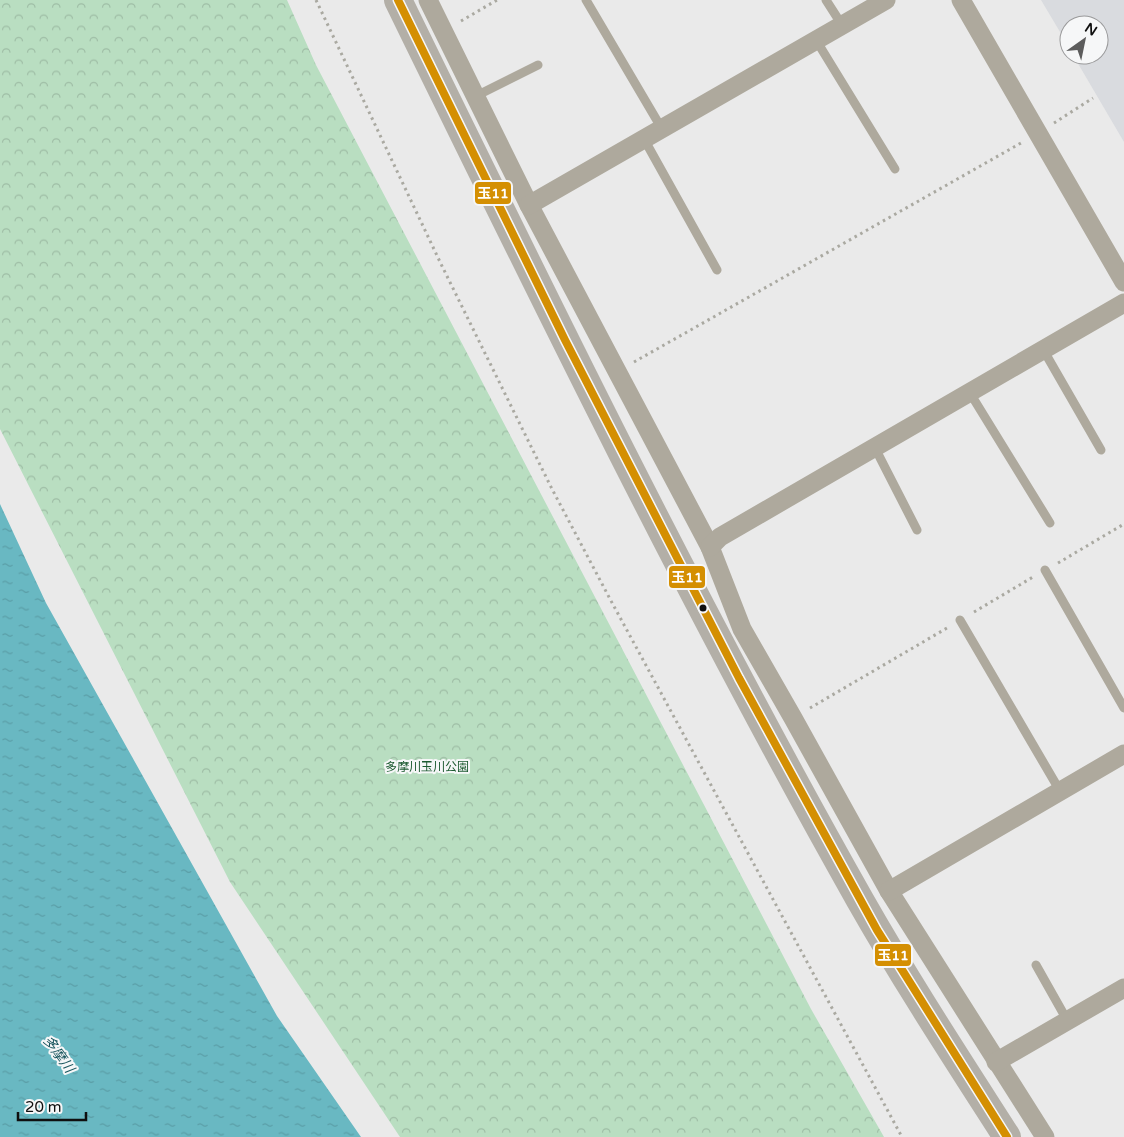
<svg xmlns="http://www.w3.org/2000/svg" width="1124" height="1137" font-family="'Varela Round','Noto Sans JP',sans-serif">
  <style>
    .built { fill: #d9dbdf }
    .park { fill: url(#park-crowns) }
    .water { fill: url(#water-ripples) }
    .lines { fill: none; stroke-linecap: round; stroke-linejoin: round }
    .path { stroke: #aaa9a1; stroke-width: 3; stroke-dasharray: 2.5 4; stroke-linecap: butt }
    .lane { stroke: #aea99d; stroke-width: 9 }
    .street { stroke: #aea99d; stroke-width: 19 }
    .primary { stroke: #b3afa7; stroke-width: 28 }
    .bus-1-casing { stroke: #f6f7f8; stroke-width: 11 }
    .bus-1 { stroke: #d48f02; stroke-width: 8 }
    .bus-dot { fill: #0f0f0f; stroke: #f6f7f8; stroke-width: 2 }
    .labels { text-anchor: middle; stroke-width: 4; stroke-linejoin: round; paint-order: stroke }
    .park-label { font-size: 12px; fill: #1c5a30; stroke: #f6f7f8 }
    .water-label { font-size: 14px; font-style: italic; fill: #19565e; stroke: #f6f7f8 }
    .line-badge { stroke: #f6f7f8; stroke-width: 2 }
    .badge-label { font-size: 14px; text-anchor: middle; font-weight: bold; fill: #fff }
  </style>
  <defs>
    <pattern id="park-crowns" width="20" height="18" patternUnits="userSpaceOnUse" patternTransform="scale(1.25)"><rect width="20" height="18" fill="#b9dec1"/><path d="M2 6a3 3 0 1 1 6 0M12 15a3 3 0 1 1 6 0" fill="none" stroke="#9ebda5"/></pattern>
    <pattern id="water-ripples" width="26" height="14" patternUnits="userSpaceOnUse" patternTransform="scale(1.25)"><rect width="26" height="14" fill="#69b8c2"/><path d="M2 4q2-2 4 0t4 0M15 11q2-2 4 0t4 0" fill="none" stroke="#5a9da6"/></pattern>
  </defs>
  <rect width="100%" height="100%" fill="#eaeaea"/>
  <!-- built -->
  <path class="built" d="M1041 0H1124V142L1073 55H1099V25H1069V47Z"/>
  <!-- park -->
  <path class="park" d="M0 0H287L316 65 811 1009 884 1137H400L230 882 0 429Z"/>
  <!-- water -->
  <path class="water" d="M0 504 46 603 277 1016 361 1137H0Z"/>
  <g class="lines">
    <!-- path -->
    <g class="path">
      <path d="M316 0 441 264 552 489 610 599 902 1137"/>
      <path d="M461 21 497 0"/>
      <path d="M1054 123 1093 98"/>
      <path d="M634 362 1021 143"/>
      <path d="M1058 563 1124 524"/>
      <path d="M974 612 1033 577"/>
      <path d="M810 708 947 628"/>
    </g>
    <!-- lane -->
    <g class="lane">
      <path d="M586 0 662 129"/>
      <path d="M826 0 842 25"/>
      <path d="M816 40 895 169"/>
      <path d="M476 96 538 65"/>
      <path d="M644 139 717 270"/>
      <path d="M1044 351 1101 450"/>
      <path d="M970 393 1050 523"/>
      <path d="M875 448 917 530"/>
      <path d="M1045 570 1124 708"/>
      <path d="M960 620 1060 791"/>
      <path d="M1036 965 1067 1020"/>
    </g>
    <!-- street -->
    <g class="street">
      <path d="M428 0 529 205 710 547 742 629 793 718 889 891 1045 1137"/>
      <path d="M961 0 1124 282"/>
      <path d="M529 205 886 0"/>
      <path d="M710 547 720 537 1124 303"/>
      <path d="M889 891 1124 754"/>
      <path d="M996 1062 1124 988"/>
    </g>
    <!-- primary -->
    <path class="primary" d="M398 0C546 303 694 606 860 900 906 981 957 1059 1007 1137"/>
    <defs>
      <path id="bus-1" d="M398 0 565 340 739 678 877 930 1007 1137"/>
    </defs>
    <!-- bus-1 casing -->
    <use href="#bus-1" class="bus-1-casing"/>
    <!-- bus-1 -->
    <use href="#bus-1" class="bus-1"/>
  </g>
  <!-- markers -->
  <circle class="bus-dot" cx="703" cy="608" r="4.5"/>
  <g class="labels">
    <!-- park labels -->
    <g class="park-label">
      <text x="427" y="771">多摩川玉川公園</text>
    </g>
    <!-- water labels -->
    <g class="water-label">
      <text transform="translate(59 1054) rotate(54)" y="5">多摩川</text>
    </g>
  </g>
  <g class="line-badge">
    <rect x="474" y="181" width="38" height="24" rx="5" fill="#d48f02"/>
    <rect x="668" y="565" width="38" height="24" rx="5" fill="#d48f02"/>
    <rect x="874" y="943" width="38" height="24" rx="5" fill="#d48f02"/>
  </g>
  <g class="badge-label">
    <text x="493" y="198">玉11</text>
    <text x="687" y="582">玉11</text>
    <text x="893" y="960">玉11</text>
  </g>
  <!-- north arrow -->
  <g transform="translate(1084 40) rotate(33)"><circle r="24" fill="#f6f7f8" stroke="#9a9a9b"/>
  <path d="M0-4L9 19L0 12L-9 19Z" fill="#5c5c5c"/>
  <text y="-8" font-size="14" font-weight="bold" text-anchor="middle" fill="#0f0f0f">N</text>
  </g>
  <!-- scale -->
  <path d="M18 1112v8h68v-8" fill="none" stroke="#0f0f0f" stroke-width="2.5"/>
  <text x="25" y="1112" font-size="15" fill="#0f0f0f" stroke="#f6f7f8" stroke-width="4" paint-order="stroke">20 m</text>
</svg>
